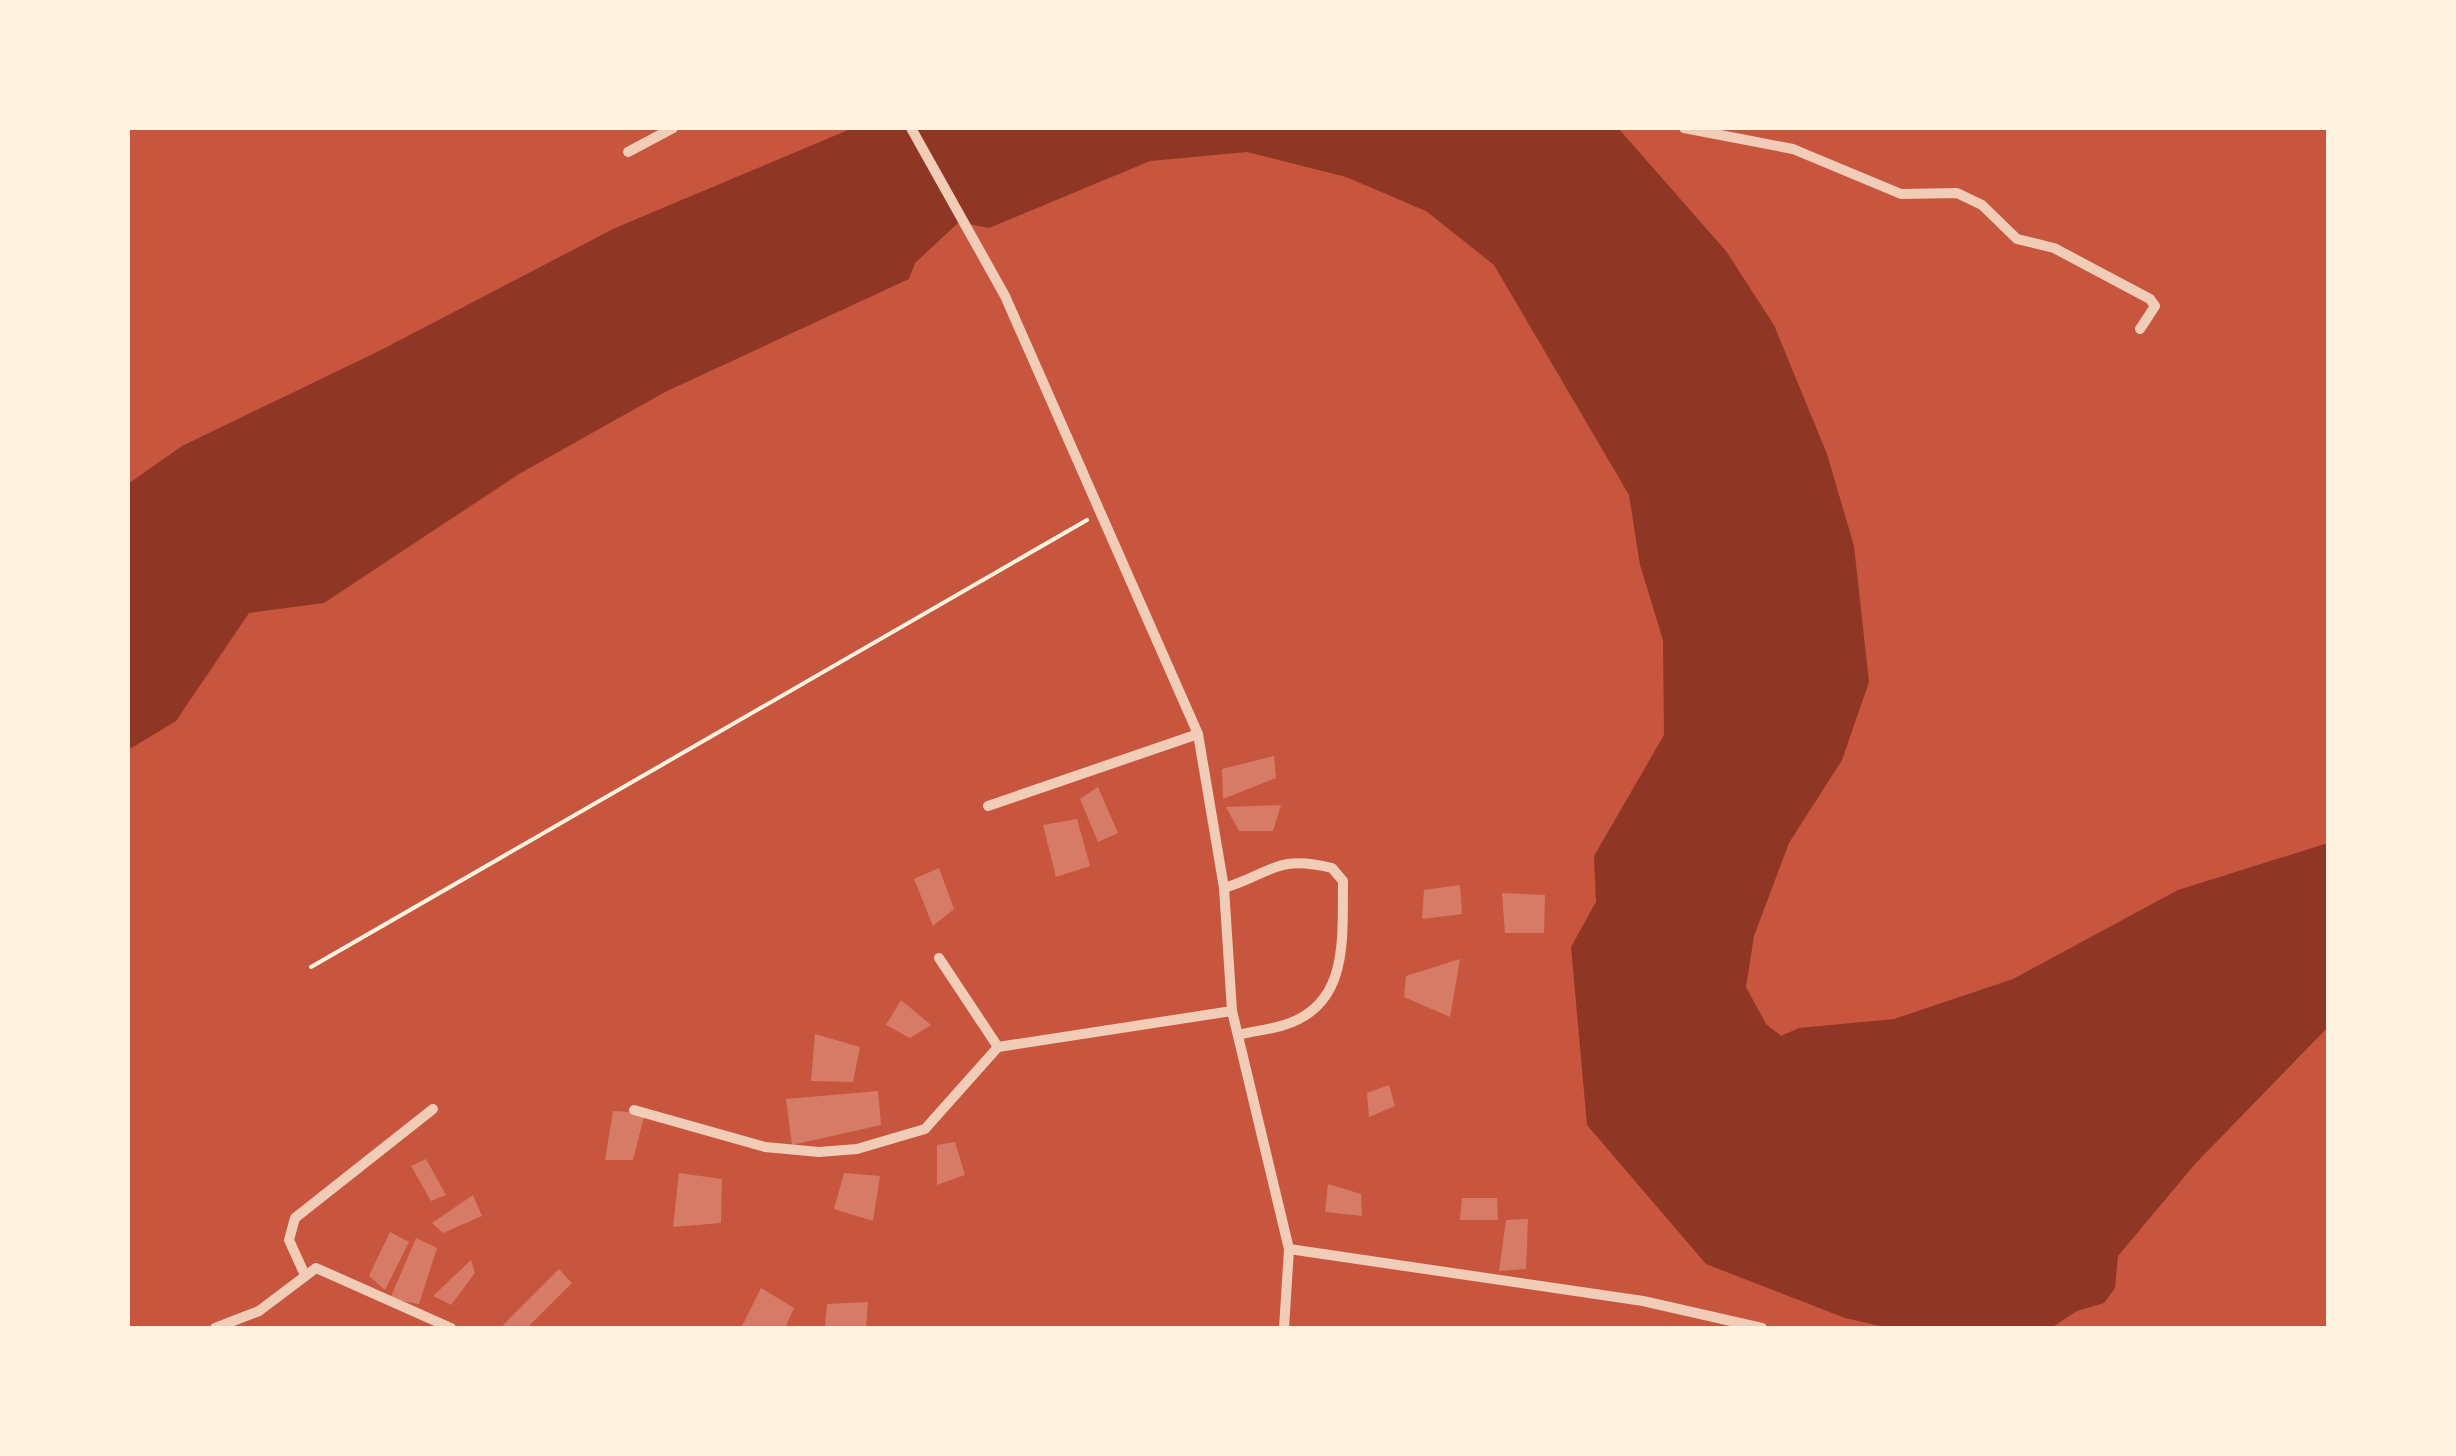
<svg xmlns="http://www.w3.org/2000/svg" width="2456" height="1456" font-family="'Public Sans',sans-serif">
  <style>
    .water { fill: #8f3625 }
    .building { fill: #d67c66 }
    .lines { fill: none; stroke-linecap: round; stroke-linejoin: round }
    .path { stroke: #fff3e0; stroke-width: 4 }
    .minor { stroke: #f1ccb7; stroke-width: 10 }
  </style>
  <rect width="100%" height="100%" fill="#c8553d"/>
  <!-- water -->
  <path class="water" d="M853 128H1618L1726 251 1774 325 1827 454 1854 546 1869 682 1842 760 1789 843 1754 936 1746 987 1766 1024 1781 1036 1799 1028 1894 1019 2013 979 2178 890 2328 843V1027L2195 1164 2118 1256 2115 1288 2104 1303 2077 1311 2051 1328H1889L1845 1318 1706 1264 1587 1125 1571 947 1596 902 1594 856 1664 735 1663 640 1640 565 1629 495 1494 265 1426 211 1346 177 1247 152 1150 161 989 228 959 222 915 263 909 279 665 392 519 474 324 603 249 613 176 721 128 750V484L182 446 377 352 615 228Z"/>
  <!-- building -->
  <g class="building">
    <path d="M1274 756 1276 778 1223 799 1222 769Z"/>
    <path d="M1098 787 1118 833 1098 842 1080 799Z"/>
    <path d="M1281 805 1273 831H1239L1226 807Z"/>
    <path d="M1077 819 1090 866 1056 877 1043 825Z"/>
    <path d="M939 868 954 909 933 926 914 879Z"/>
    <path d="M1460 885 1462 914 1422 919 1424 890Z"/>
    <path d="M1502 893 1545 895 1544 933H1505Z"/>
    <path d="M1460 959 1450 1017 1404 997 1406 976Z"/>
    <path d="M901 1000 931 1025 910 1038 886 1025Z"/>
    <path d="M815 1034 860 1047 853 1082 811 1081Z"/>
    <path d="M1389 1085 1395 1106 1369 1117 1367 1093Z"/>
    <path d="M878 1091 881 1125 792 1145 786 1099Z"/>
    <path d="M613 1111 645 1113 633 1160H605Z"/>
    <path d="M955 1142 965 1175 937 1185V1145Z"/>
    <path d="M426 1159 446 1195 431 1201 411 1166Z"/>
    <path d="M679 1173 722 1179 721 1223 673 1227Z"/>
    <path d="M844 1173 880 1176 873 1221 834 1209Z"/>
    <path d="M1328 1184 1361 1194 1362 1216 1325 1212Z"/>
    <path d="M473 1195 482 1216 443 1233 432 1223Z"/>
    <path d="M1462 1198H1497L1498 1220H1460Z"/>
    <path d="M1528 1219 1526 1269 1499 1271 1506 1220Z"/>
    <path d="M390 1232 409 1242 385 1290 369 1276Z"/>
    <path d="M416 1238 437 1248 419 1304 390 1299Z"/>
    <path d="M471 1260 475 1273 451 1305 433 1296Z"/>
    <path d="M559 1269 572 1283 527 1328H506L503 1325Z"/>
    <path d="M761 1288 794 1308 785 1328H741Z"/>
    <path d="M868 1302 866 1328 825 1326 827 1304Z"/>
  </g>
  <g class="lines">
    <!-- path -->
    <path class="path" d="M311 967 1087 520"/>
    <!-- minor -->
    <g class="minor">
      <path d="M911 128 1005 296 1198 734 1224 888 1232 1011 1289 1249 1284 1328"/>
      <path d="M1684 128 1793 149 1901 194 1957 193 1982 205 2017 239 2054 248 2150 299 2155 306 2140 329"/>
      <path d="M628 152 673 128"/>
      <path d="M988 806 1198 734"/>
      <path d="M1224 888C1271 874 1275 854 1332 868L1343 881C1342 938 1350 1005 1284 1025 1269 1030 1253 1031 1238 1035"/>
      <path d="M939 958 998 1047"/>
      <path d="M634 1110 765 1147 819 1152 857 1149 925 1129 998 1047 1232 1011"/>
      <path d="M1289 1249 1643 1301 1762 1328"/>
      <path d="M304 1273 289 1240 295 1218 433 1109"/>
      <path d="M215 1328 259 1311 316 1268 451 1328"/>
    </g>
  </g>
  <!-- border -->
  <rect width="2456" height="1456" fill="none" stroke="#fff3e0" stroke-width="260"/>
</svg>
